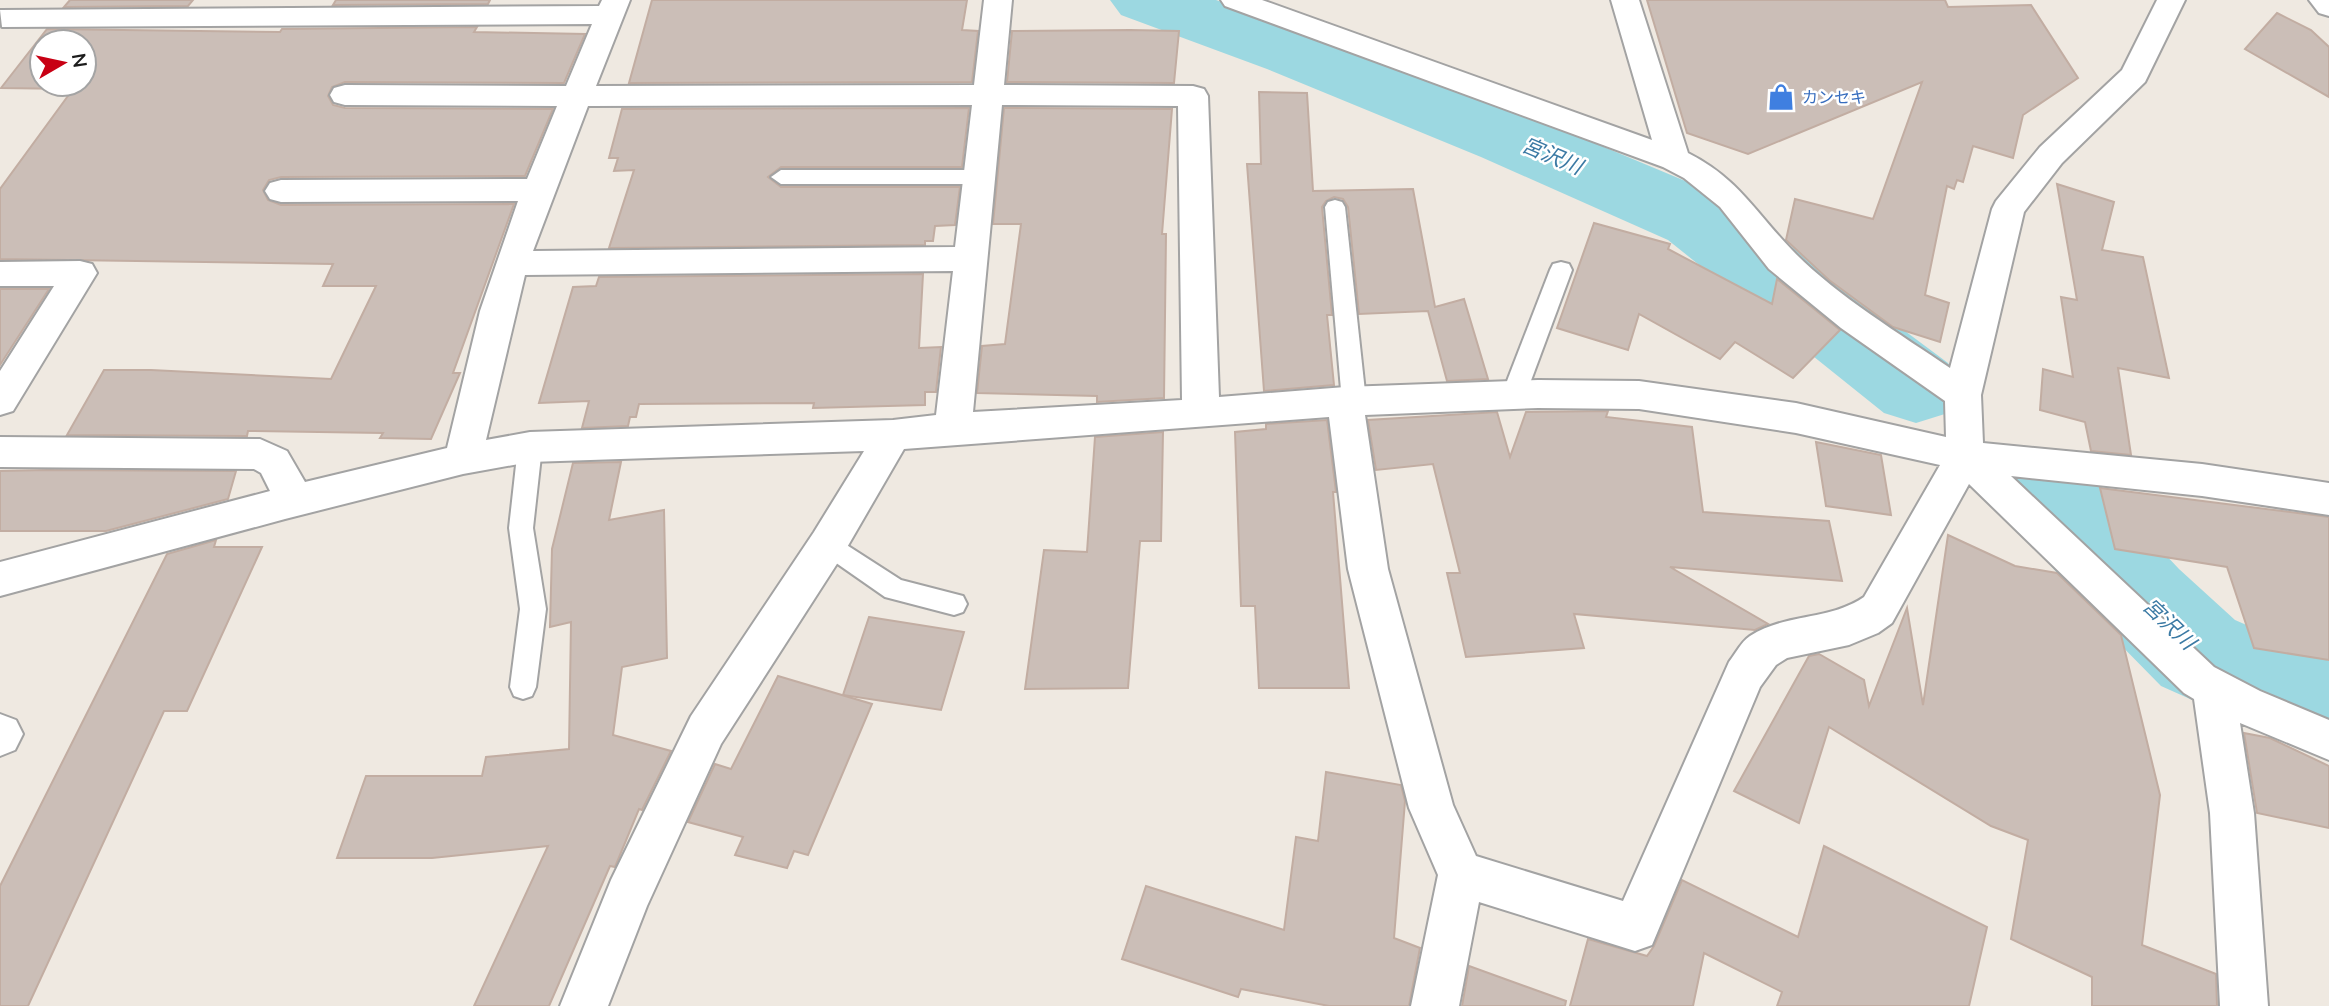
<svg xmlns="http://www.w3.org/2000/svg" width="2329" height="1006" font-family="'Nunito Sans','Noto Sans JP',sans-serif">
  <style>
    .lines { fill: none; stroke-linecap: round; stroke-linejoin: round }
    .river { fill: #9cd8e1; fill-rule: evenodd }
    .building { fill: #cbbeb7; stroke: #c2ada2; stroke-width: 2; fill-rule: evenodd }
    .lane-casing { stroke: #a3a3a3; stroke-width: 4 }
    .street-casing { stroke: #a3a3a3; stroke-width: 4 }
    .lane { fill: #fff; fill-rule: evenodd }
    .street { fill: #fff; fill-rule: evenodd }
    .labels { text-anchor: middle; stroke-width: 5; stroke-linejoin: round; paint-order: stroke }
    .far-shop-label { font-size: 16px; fill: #366cbe; stroke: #fff; text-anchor: start }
    .water-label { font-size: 21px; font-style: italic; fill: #3b7aa4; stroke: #fff }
  </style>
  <rect width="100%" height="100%" fill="#efe9e1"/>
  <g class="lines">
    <!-- river -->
    <g class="river">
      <path d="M1110 0H1216L1319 35 1537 119 1726 198 1948 363 1961 388 1948 413 1916 423 1884 413 1668 240 1481 157 1267 69 1121 15Z"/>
      <path d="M2043 450 2077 461 2179 569 2235 620 2329 661V761L2161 686 2107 631 2009 517 1995 489 2009 461Z"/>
    </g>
  </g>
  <!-- building -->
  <g class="building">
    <path d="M70 0H193L188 6 64 7Z"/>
    <path d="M336 0H490L488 4 333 5Z"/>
    <path d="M652 0H967L962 30 978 31 972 82 629 83Z"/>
    <path d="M1647 0H1945L1948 7 2031 5 2078 78 2023 115 2013 158 1973 146 1963 182 1957 180 1954 189 1947 186 1925 295 1949 303 1940 342 1893 327 1829 280 1786 240 1795 199 1873 219 1922 82 1748 154 1687 133Z"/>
    <path d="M2277 13 2311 30 2329 47V97L2245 49Z"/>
    <path d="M477 27 474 32 585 34 564 83 345 82 332 87 328 96 333 105 345 108 553 109 525 176 281 177 269 180 263 190 268 200 281 205 514 204 453 373H460L431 439 380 438 383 433 248 431 247 436 67 435 104 370H151L331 379 376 286H323L333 264 0 259V189L73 89 1 88 47 29 280 32 282 29ZM42 42H84V84H42Z"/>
    <path d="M1130 30 1179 31 1174 83 1007 82 1012 31Z"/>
    <path d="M1259 92 1307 93 1313 191 1413 189 1435 307 1464 299 1488 379 1447 381 1428 311 1359 314 1348 207 1343 199 1334 197 1326 201 1322 207 1332 315H1327L1334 385 1264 391 1247 164H1261Z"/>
    <path d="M969 108 962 167H781L768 177 781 187H960L955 225 935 226 933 241H925V245L609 248 634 170 614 171 618 158H609L622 109Z"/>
    <path d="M1004 108 1172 109 1162 234H1166L1164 398 1097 402V396L977 393 982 346 1005 344 1021 224H993Z"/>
    <path d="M2057 184 2114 202 2102 250 2143 257 2169 378 2118 368 2131 455 2091 451 2085 422 2040 410 2043 369 2073 377 2061 297 2077 300Z"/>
    <path d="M1594 223 1670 244 1668 249 1772 304 1777 279 1840 330 1793 378 1735 342 1720 359 1639 314 1628 350 1557 328Z"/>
    <path d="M923 274 919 348 941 347 936 392H925V405L813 408 814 403 639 404 636 417H630L628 426 582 428 589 401 539 403 573 287 596 286 599 277Z"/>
    <path d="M0 289H49L0 365Z"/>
    <path d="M1608 411 1606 417 1692 427 1703 512 1829 521 1842 581 1670 567 1768 624 1755 630 1574 614 1584 648 1466 657 1447 573H1460L1433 464 1376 470 1368 420 1497 412 1510 457 1526 412Z"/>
    <path d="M1327 420 1336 492H1333L1349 688H1259L1255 606H1241L1235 432 1266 429V424Z"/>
    <path d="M1163 432 1161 541H1140L1128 688 1025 689 1044 550 1087 552 1095 437Z"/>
    <path d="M1816 442 1881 455 1891 515 1826 506Z"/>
    <path d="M621 462 609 520 664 510 667 658 622 667 613 735 671 751 642 810 639 809 615 867 610 866 549 1006H474L548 846 432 858H337L366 776H482L486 757 569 749 571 622 550 627 552 549 573 463Z"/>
    <path d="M47 470 236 471 228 499 106 531H0V471Z"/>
    <path d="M2100 488 2329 517V660L2254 648 2227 567 2115 549Z"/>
    <path d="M1948 535 2015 566 2057 573 2121 635 2160 795 2142 945 2216 974 2217 1006H2092V977L2011 939 2028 840 1991 826 1829 727 1799 823 1734 791 1809 656 1819 654 1864 680 1869 706 1907 608 1923 705Z"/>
    <path d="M216 540 214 547H262L187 711H164L28 1006H0V886L167 554Z"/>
    <path d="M869 617 964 632 941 710 843 695Z"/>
    <path d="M778 676 872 704 808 855 794 851 787 868 735 855 743 837 688 822 715 764 731 769Z"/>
    <path d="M2244 733 2270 738 2329 766V828L2257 813Z"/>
    <path d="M1326 772 1401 785 1405 801 1394 938 1420 948 1409 1006H1329L1241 989 1238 997 1122 959 1146 886 1284 930 1296 837 1318 841Z"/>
    <path d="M1824 846 1987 927 1969 1006H1777L1782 992 1704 953 1693 1006H1570L1588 939 1647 956 1654 946 1682 880 1798 937Z"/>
    <path d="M1469 966 1566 1001 1565 1006H1462Z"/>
  </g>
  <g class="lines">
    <defs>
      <g id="lane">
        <path d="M781 170H979L989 177 979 184H781L771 177Z"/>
        <path d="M1335 200 1342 202 1345 207 1366 401 1362 407 1354 410 1346 407 1342 401 1325 207 1328 202Z"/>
        <path d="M1561 262 1569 264 1572 270 1526 394 1522 400 1514 403 1506 400 1502 394 1550 270 1553 264Z"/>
        <path d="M530 437 538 440 542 447 533 528 546 609 536 687 532 696 523 699 514 696 510 687 520 609 509 528 518 447 522 440Z"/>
        <path d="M828 533 901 580 963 596 967 604 963 612 954 615 885 597 819 551 815 544 819 537Z"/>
      </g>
      <g id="street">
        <path d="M602 0H630L596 86 974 85 984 0H1012L1004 85 1193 86 1204 89 1208 96 1219 397 1345 387 1538 380 1639 381 1796 403 1946 437 1945 401 1841 328 1769 269 1720 207 1684 178 1663 167 1225 6 1221 0H1262L1652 140 1611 0H1639L1688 153C1738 178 1755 212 1792 250 1833 293 1900 334 1950 368L1992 209 1996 201 2040 147 2122 70 2157 0H2185L2145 82 2062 163 2024 212 1981 395 1983 443 2202 464 2329 483V515L2202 496 2011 476 2214 667 2260 691 2329 720V760L2240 723 2254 813 2268 1006H2220L2210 813 2194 699 2184 693 1969 484 1892 623 1878 633 1849 645 1787 658 1776 665 1760 687 1652 945 1635 951 1479 902 1459 1006H1411L1438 875 1409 808 1348 569 1329 417 904 449 842 556 721 744 647 906 608 1006H560L611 880 691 716 814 532 864 451 530 462 463 474 285 519 0 596V562L270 491 261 473 254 469 0 467V437L260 439 287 451 305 482 447 448 480 311 518 201 281 202 270 199 265 191 270 183 281 180 527 179 557 106 345 105 334 102 330 95 334 88 345 85 566 86 592 24 2 27 0 10 599 6ZM972 105 955 247 533 251 588 106ZM1002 105 1178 106 1182 400 973 412ZM953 271 936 415 893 420 530 432 486 440 525 275ZM1538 408 1639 409 1796 433 1940 465 1864 597C1829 621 1785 613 1750 636 1741 642 1736 653 1729 662L1623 901 1476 856 1453 805 1388 569 1365 415Z"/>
        <path d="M2309 0H2329V16L2319 13Z"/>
        <path d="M80 261 92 264 97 273 13 411 0 415V371L54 286H0V262Z"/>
        <path d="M0 714 16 720 23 734 15 750 0 756Z"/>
      </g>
    </defs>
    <!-- lane casing -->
    <use href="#lane" class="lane-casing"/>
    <!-- street casing -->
    <use href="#street" class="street-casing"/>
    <!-- lane -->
    <use href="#lane" class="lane"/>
    <!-- street -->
    <use href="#street" class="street"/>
  </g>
  <!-- icons -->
  <defs>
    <symbol id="shop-bare" viewBox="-9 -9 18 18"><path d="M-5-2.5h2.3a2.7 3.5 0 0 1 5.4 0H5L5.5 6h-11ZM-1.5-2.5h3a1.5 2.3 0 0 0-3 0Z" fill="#3f7fe0" stroke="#fff" stroke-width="2.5" paint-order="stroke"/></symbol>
  </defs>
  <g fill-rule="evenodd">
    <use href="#shop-bare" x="1762" y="78" width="38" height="38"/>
  </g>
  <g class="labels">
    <!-- far-shop labels -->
    <g class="far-shop-label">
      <text x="1802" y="103">カンセキ</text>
    </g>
    <!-- water labels -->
    <g class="water-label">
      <text transform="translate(1552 156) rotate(23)" y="7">宮沢川</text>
      <text transform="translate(2169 624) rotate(44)" y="7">宮沢川</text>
    </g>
  </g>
  <!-- north arrow -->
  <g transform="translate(63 63) rotate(81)"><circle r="33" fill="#ffffff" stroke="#a4a4a4" stroke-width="2"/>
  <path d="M0-5L12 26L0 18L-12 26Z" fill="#c80014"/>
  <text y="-10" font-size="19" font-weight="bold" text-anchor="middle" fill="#1c1c1c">N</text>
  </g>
</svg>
